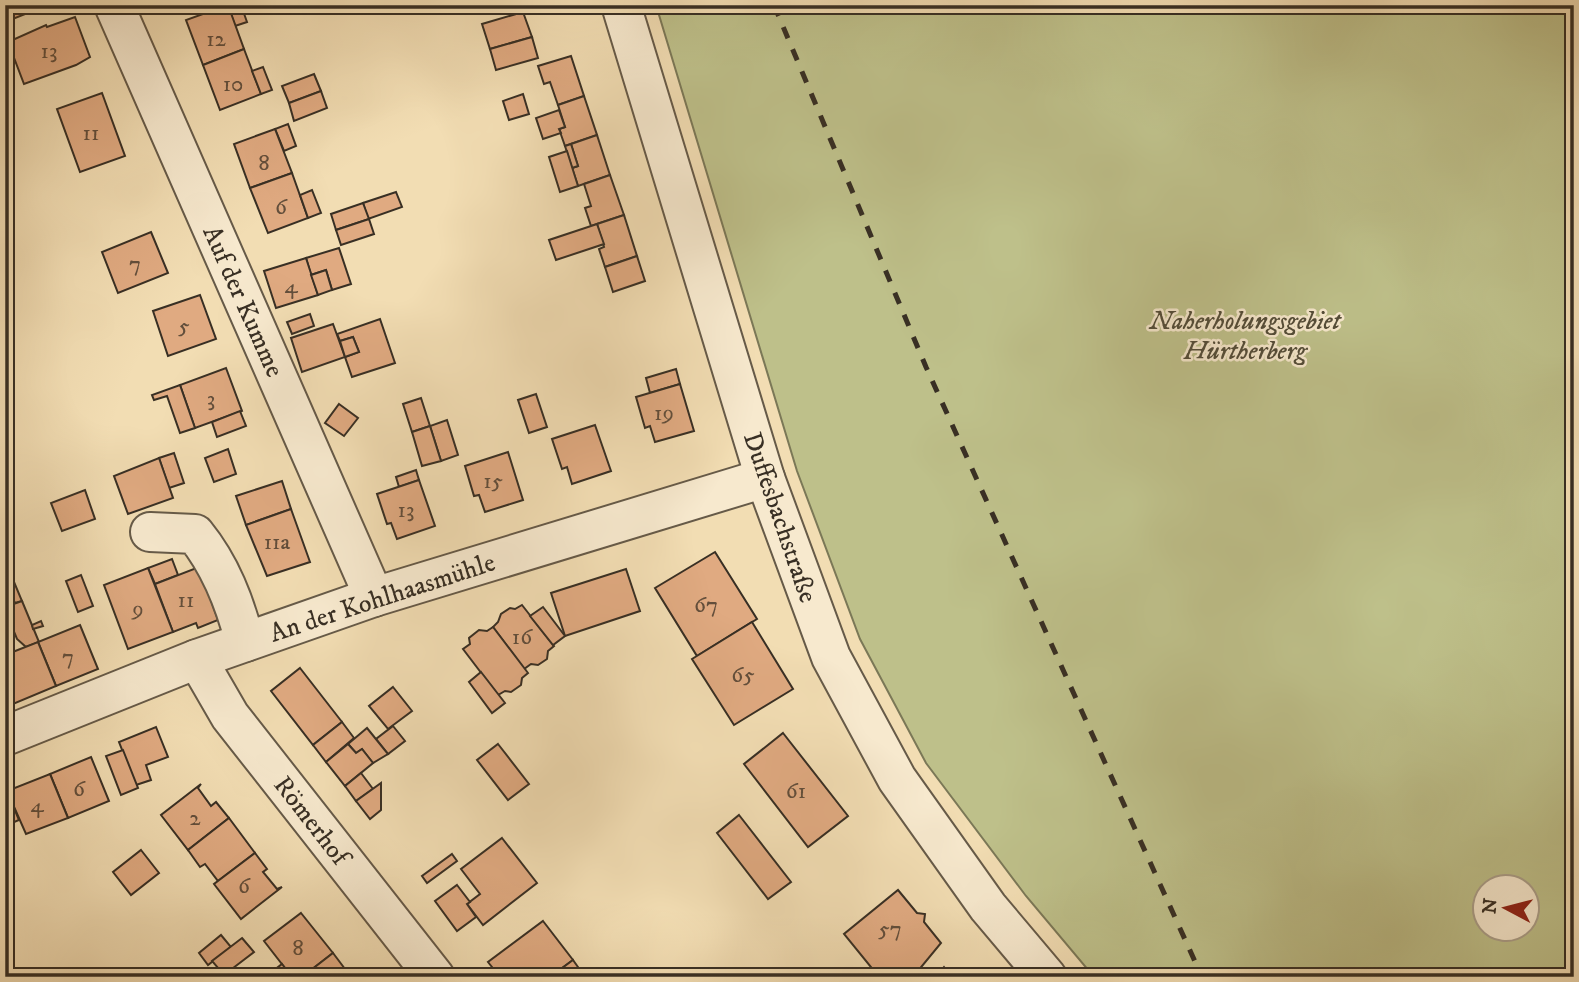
<svg xmlns="http://www.w3.org/2000/svg" width="1579" height="982" font-family="'IM FELL DW Pica',serif">
  <style>
    .green { fill: #bec08a; stroke: #7b7857; stroke-width: 2; fill-rule: evenodd }
    .building { fill: #e0aa81; stroke: #382f24; stroke-width: 2 }
    .lines { fill: none; stroke-linecap: round; stroke-linejoin: round }
    .minor-casing { stroke: #665a48; stroke-width: 42 }
    .minor { stroke: #f7e9ce; stroke-width: 38 }
    .rail { stroke: #382f24; stroke-width: 5; stroke-dasharray: 12 12; stroke-linecap: butt }
    .labels { text-anchor: middle; stroke-width: 5; stroke-linejoin: round; paint-order: stroke }
    .number-label { font-size: 23px; fill: #624e3b }
    .street-label { font-size: 26px; fill: #382f24; stroke: #f7e9ce }
    .park-label { font-size: 26px; font-style: italic; fill: #534c38; stroke: #f7e9ce }
  </style>
  <rect width="100%" height="100%" fill="#f2ddb3"/>
  <filter id="stains"><feTurbulence type="fractalNoise" baseFrequency=".00286" numOctaves="4"/><feColorMatrix values="0 0 0 0 .2 0 0 0 0 .09 0 0 0 0 .02 0 0 0 .5 -.17"/></filter>
  <radialGradient id="worn" r=".72"><stop offset=".6" stop-color="#630" stop-opacity="0"/><stop offset="1" stop-color="#630" stop-opacity=".3"/></radialGradient>
  <!-- green -->
  <path class="green" d="M656 5H1574V977H1094L1026 896 926 763 860 639 797 471ZM1484 888H1526V930H1484Z"/>
  <!-- building -->
  <g class="building">
    <path d="M5 5H26L28 13 5 22Z"/>
    <path d="M228 5H241L247 22 235 26Z"/>
    <path d="M228 5 244 49 203 65 186 20Z"/>
    <path d="M521 5H550L524 14Z"/>
    <path d="M523 12 532 37 490 49 482 24Z"/>
    <path d="M75 17 90 57 76 65 24 84 8 42 46 25 47 27Z"/>
    <path d="M532 37 538 58 496 70 490 49Z"/>
    <path d="M244 49 261 94 220 110 203 65Z"/>
    <path d="M571 56 584 96 558 105 550 82 544 84 538 66Z"/>
    <path d="M263 67 272 90 261 94 252 71Z"/>
    <path d="M314 74 321 91 289 103 282 86Z"/>
    <path d="M321 91 327 108 294 121 289 103Z"/>
    <path d="M102 93 125 156 80 172 57 109Z"/>
    <path d="M523 94 529 114 509 120 503 101Z"/>
    <path d="M584 96 597 135 565 146 559 129 565 127 558 105Z"/>
    <path d="M559 110 565 127 559 129 561 133 543 139 536 118Z"/>
    <path d="M288 124 296 146 284 151 275 129Z"/>
    <path d="M275 129 292 173 250 188 234 144Z"/>
    <path d="M597 135 610 175 578 186 572 168 578 166 571 144Z"/>
    <path d="M571 144 578 166 572 168 565 146Z"/>
    <path d="M567 151 578 186 560 192 549 157Z"/>
    <path d="M292 173 308 218 268 233 250 188Z"/>
    <path d="M610 175 624 215 591 226 585 208 591 206 584 184Z"/>
    <path d="M312 190 321 213 308 218 300 195Z"/>
    <path d="M396 192 402 207 368 219 363 203Z"/>
    <path d="M363 203 369 219 336 230 331 214Z"/>
    <path d="M624 215 637 256 605 267 599 249 604 247 597 224Z"/>
    <path d="M369 219 374 234 341 245 336 230Z"/>
    <path d="M597 224 604 244 556 260 549 240Z"/>
    <path d="M151 232 168 273 118 293 102 252Z"/>
    <path d="M339 248 351 284 332 290 326 270 311 275 306 258Z"/>
    <path d="M637 256 645 281 613 292 605 267Z"/>
    <path d="M306 258 318 295 276 308 264 271Z"/>
    <path d="M326 270 332 290 318 295 311 275Z"/>
    <path d="M200 295 216 339 168 356 153 311Z"/>
    <path d="M310 314 314 326 292 334 287 322Z"/>
    <path d="M380 319 395 363 352 377 345 357 359 352 353 337 340 341 337 334Z"/>
    <path d="M333 324 345 357 302 372 291 338Z"/>
    <path d="M353 337 359 352 345 357 340 341Z"/>
    <path d="M226 368 242 411 195 428 180 385Z"/>
    <path d="M676 369 680 384 650 393 646 378Z"/>
    <path d="M680 384 694 431 655 442 650 426 645 428 636 397Z"/>
    <path d="M180 385 195 428 180 433 167 396 154 400 152 395Z"/>
    <path d="M536 394 547 427 529 433 518 400Z"/>
    <path d="M421 398 430 426 412 432 403 404Z"/>
    <path d="M339 404 358 418 344 436 325 423Z"/>
    <path d="M240 411 246 426 217 437 212 422Z"/>
    <path d="M447 420 458 455 441 461 430 426Z"/>
    <path d="M595 425 611 471 572 484 567 467 562 469 552 439Z"/>
    <path d="M430 426 441 461 422 466 412 432Z"/>
    <path d="M228 449 236 474 214 482 205 458Z"/>
    <path d="M508 452 523 500 485 512 479 495 474 496 465 466Z"/>
    <path d="M174 453 184 483 169 488 159 458Z"/>
    <path d="M159 458 173 498 128 514 114 476Z"/>
    <path d="M416 470 419 480 399 487 396 477Z"/>
    <path d="M419 480 435 526 397 539 391 523 387 524 377 494Z"/>
    <path d="M282 481 291 509 246 525 236 496Z"/>
    <path d="M85 490 95 519 62 531 51 503Z"/>
    <path d="M291 509 310 562 267 576 246 525Z"/>
    <path d="M715 552 757 619 697 656 655 588Z"/>
    <path d="M172 559 178 575 155 584 148 568Z"/>
    <path d="M199 567 218 620 198 628 196 623 173 632 155 584Z"/>
    <path d="M148 568 173 632 128 649 104 585Z"/>
    <path d="M626 569 640 611 565 636 551 593Z"/>
    <path d="M9 570 22 601 15 603 13 599 5 602V571Z"/>
    <path d="M81 575 93 606 78 612 66 581Z"/>
    <path d="M22 601 39 642 26 647 17 639 5 610V607Z"/>
    <path d="M522 605 554 646 548 651 547 659 538 665 531 664 524 669 493 627 498 622 501 614 510 608 515 609Z"/>
    <path d="M543 607 565 636 553 645 530 616Z"/>
    <path d="M41 621 43 626 33 629 32 625Z"/>
    <path d="M752 622 793 689 734 725 692 659Z"/>
    <path d="M80 625 98 669 56 686 38 642Z"/>
    <path d="M493 627 528 673 522 678 521 685 511 692 505 691 498 695 463 649 470 644 469 638 479 630 487 631Z"/>
    <path d="M38 642 56 686 13 704 5 684V655Z"/>
    <path d="M300 668 342 722 313 745 271 691Z"/>
    <path d="M481 672 505 703 492 713 469 682Z"/>
    <path d="M393 687 412 711 388 729 369 706Z"/>
    <path d="M342 722 354 738 326 762 313 745Z"/>
    <path d="M393 726 405 741 388 754 376 739Z"/>
    <path d="M156 727 168 757 146 765 151 780 136 785 119 742Z"/>
    <path d="M367 728 388 754 373 763 362 749 356 753 348 744Z"/>
    <path d="M783 733 848 816 808 847 744 764Z"/>
    <path d="M348 744 356 753 362 749 373 763 345 786 326 762Z"/>
    <path d="M498 744 529 784 508 800 477 760Z"/>
    <path d="M123 750 138 788 121 795 106 756Z"/>
    <path d="M91 757 109 801 68 818 50 774Z"/>
    <path d="M361 773 373 789 356 801 345 786Z"/>
    <path d="M50 774 68 818 26 834 7 791Z"/>
    <path d="M381 783V810L370 819 356 801Z"/>
    <path d="M201 784 198 788 211 806 216 802 229 818 188 850 161 815Z"/>
    <path d="M7 791 19 820 5 826V792Z"/>
    <path d="M739 815 791 882 768 899 717 833Z"/>
    <path d="M229 818 255 853 218 881 205 864 200 867 188 850Z"/>
    <path d="M502 838 537 883 483 925 467 904 480 894 461 869Z"/>
    <path d="M141 850 159 873 131 895 113 872Z"/>
    <path d="M255 853 267 869 263 872 277 889 282 887 241 919 214 884Z"/>
    <path d="M452 854 457 861 427 883 422 876Z"/>
    <path d="M457 885 470 902 467 904 476 917 457 931 435 901Z"/>
    <path d="M898 890 917 913 925 914 924 922 941 943 913 977H879L844 934Z"/>
    <path d="M301 913 333 953 302 977H292L264 941Z"/>
    <path d="M543 921 573 960 550 977H500L488 962Z"/>
    <path d="M221 935 231 947 208 965 199 953Z"/>
    <path d="M242 938 254 952 224 975 212 961Z"/>
    <path d="M333 953 351 977H302Z"/>
    <path d="M573 960 585 977H550Z"/>
    <path d="M282 964 292 977H277L273 971Z"/>
    <path d="M944 967 952 977H936Z"/>
  </g>
  <g class="lines">
    <defs>
      <g id="minor">
        <path d="M114 5 374 597"/>
        <path d="M621 5 765 478 831 657 897 779 988 907 1047 977"/>
        <path d="M150 532 195 534C221 566 235 603 245 642"/>
        <path d="M197 659 230 716 435 977"/>
        <path d="M5 736 197 659 374 597 765 478"/>
      </g>
    </defs>
    <!-- minor casing -->
    <use href="#minor" class="minor-casing"/>
    <!-- minor -->
    <use href="#minor" class="minor"/>
    <!-- rail -->
    <path class="rail" d="M774 5 926 367 1202 977"/>
  </g>
  <g class="labels">
    <!-- number labels -->
    <g class="number-label">
      <text x="216" y="46">12</text>
      <text x="49" y="58">13</text>
      <text x="233" y="91">10</text>
      <text x="91" y="140">11</text>
      <text x="264" y="170">8</text>
      <text x="281" y="214">6</text>
      <text x="135" y="271">7</text>
      <text x="291" y="293">4</text>
      <text x="184" y="333">5</text>
      <text x="211" y="406">3</text>
      <text x="664" y="420">19</text>
      <text x="493" y="488">15</text>
      <text x="406" y="517">13</text>
      <text x="277" y="549">11a</text>
      <text x="186" y="607">11</text>
      <text x="706" y="612">67</text>
      <text x="138" y="616">9</text>
      <text x="522" y="644">16</text>
      <text x="68" y="664">7</text>
      <text x="743" y="682">65</text>
      <text x="79" y="796">6</text>
      <text x="796" y="798">61</text>
      <text x="37" y="812">4</text>
      <text x="195" y="825">2</text>
      <text x="244" y="893">6</text>
      <text x="890" y="936">57</text>
      <text x="298" y="955">8</text>
    </g>
    <!-- street labels -->
    <g class="street-label">
      <text transform="translate(244 301) rotate(66)" y="9">Auf der Kumme</text>
      <text transform="translate(781 517) rotate(71)" y="9">Duffesbachstraße</text>
      <text transform="translate(382 597) rotate(-18)" y="9">An der Kohlhaasmühle</text>
      <text transform="translate(312 820) rotate(52)" y="9">Römerhof</text>
    </g>
    <!-- park labels -->
    <g class="park-label">
      <text x="1245" y="329">Naherholungsgebiet<tspan x="1245" dy="30">Hürtherberg</tspan></text>
    </g>
  </g>
  <!-- margin -->
  <rect width="1579" height="982" fill="none" stroke="#f2ddb3" stroke-width="28"/>
  <rect x="7" y="7" width="1565" height="968" fill="none" stroke="#382f24" stroke-width="3.5"/>
  <rect x="14" y="14" width="1551" height="954" fill="none" stroke="#382f24" stroke-width="2"/>
  <!-- north arrow -->
  <g transform="translate(1506 908) rotate(277)"><circle r="33" fill="#f7e9ce" stroke="#ab9f8a" stroke-width="2"/>
  <path d="M0-5L12 26L0 18L-12 26Z" fill="#8f2418"/>
  <text y="-10" font-size="19" font-weight="bold" text-anchor="middle" fill="#382f24">N</text>
  </g>
  <rect width="100%" height="100%" filter="url(#stains)"/>
  <rect width="100%" height="100%" fill="url(#worn)"/>
</svg>
